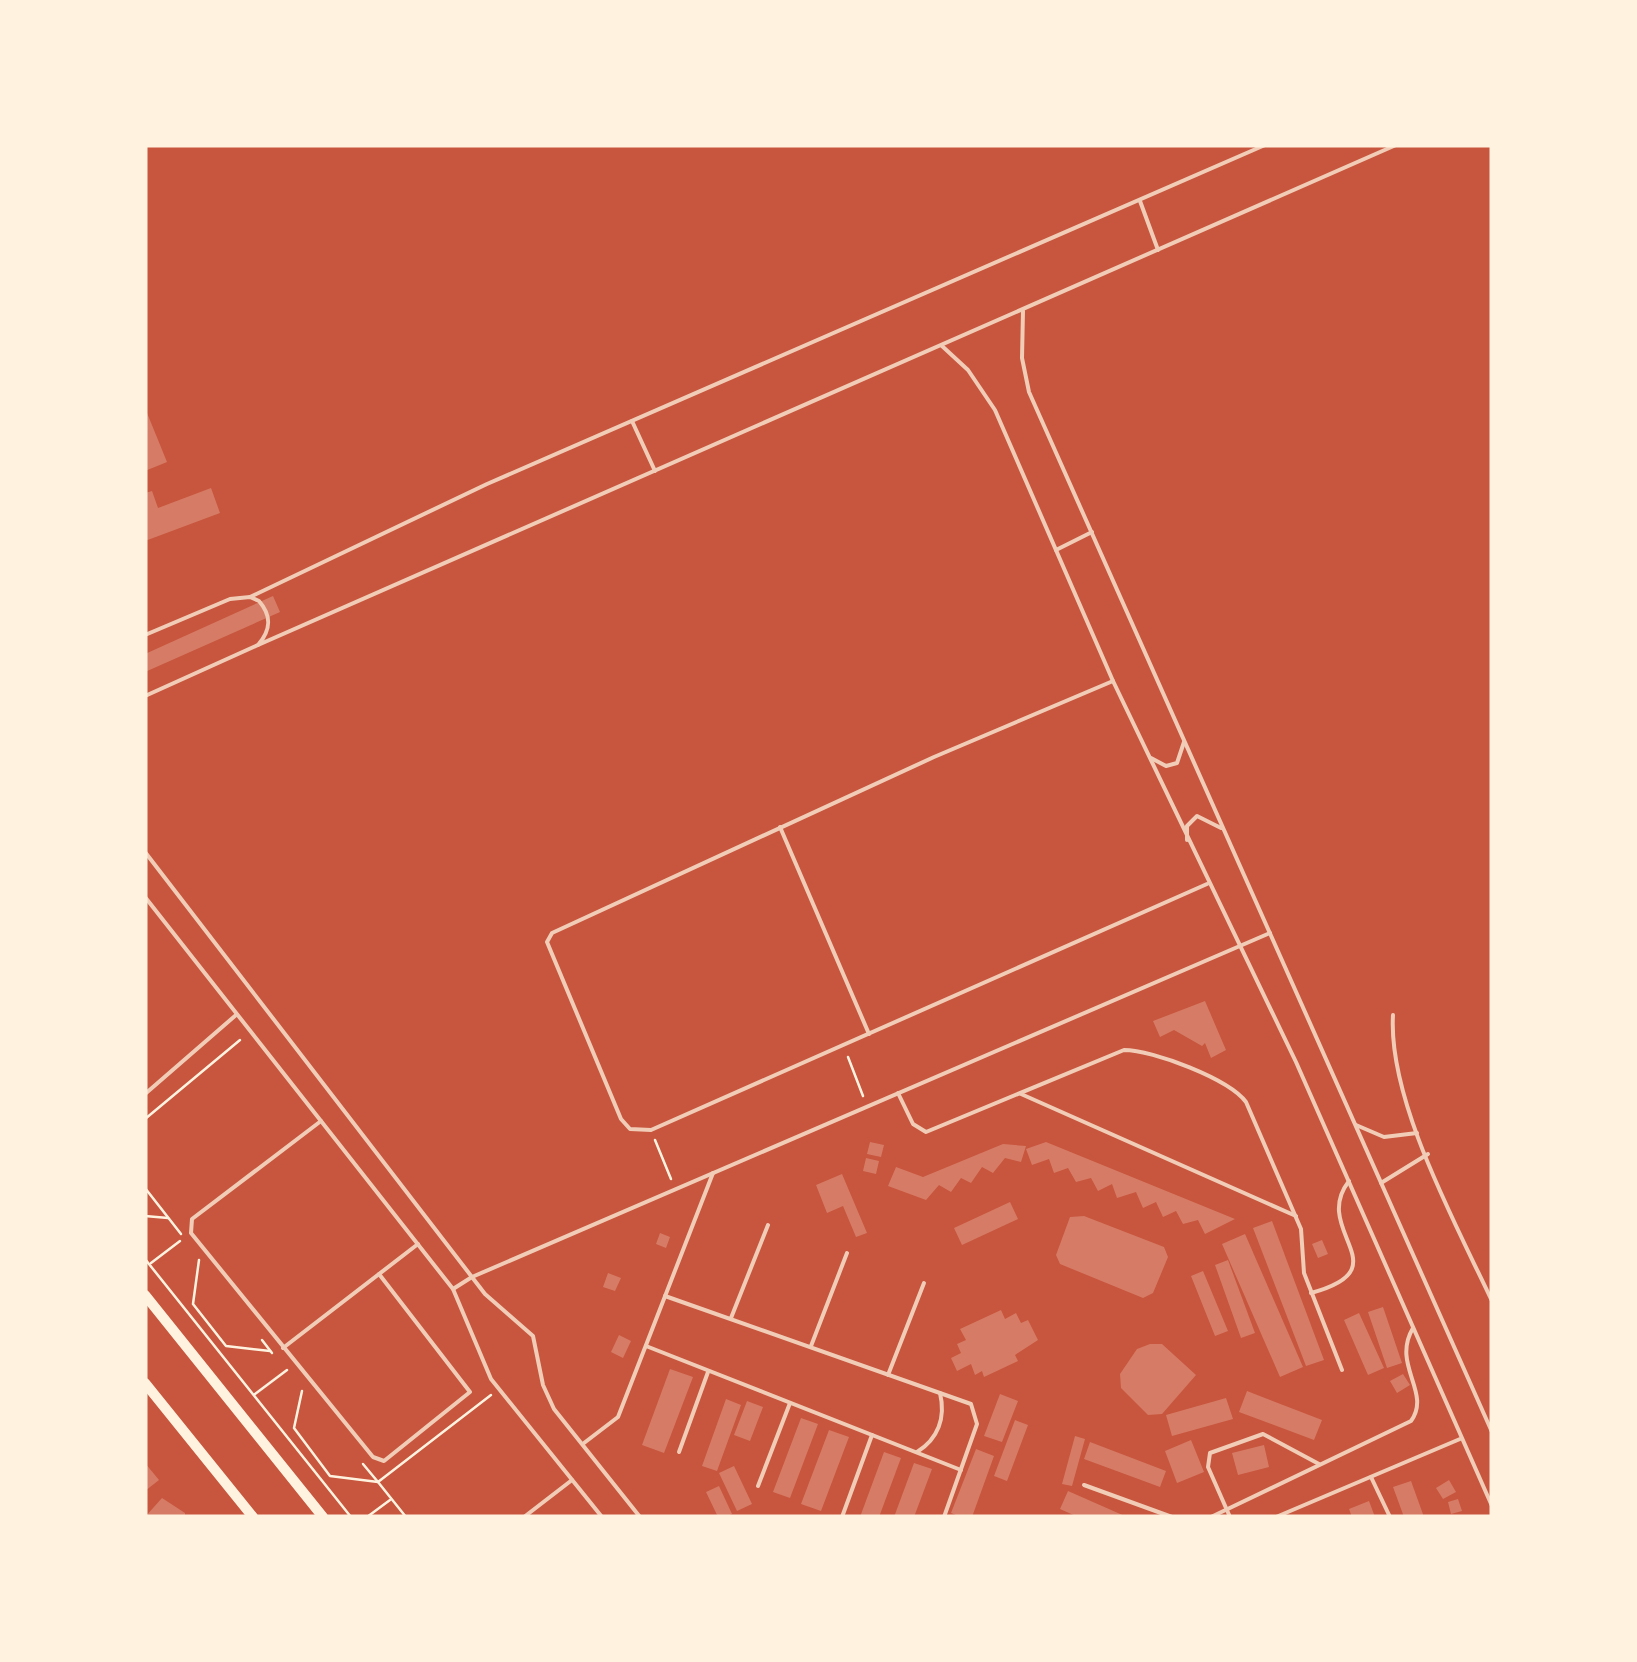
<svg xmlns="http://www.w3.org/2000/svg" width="1637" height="1662" font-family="'Public Sans',sans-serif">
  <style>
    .building { fill: #d67c66 }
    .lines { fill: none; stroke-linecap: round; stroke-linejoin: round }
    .path { stroke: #fff3e0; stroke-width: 2.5 }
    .service { stroke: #f1ccb7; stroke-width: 4 }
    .secondary { stroke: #fff3e0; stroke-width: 10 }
  </style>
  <rect width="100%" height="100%" fill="#c8553d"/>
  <!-- building -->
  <g class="building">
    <path d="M145 408 167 462 145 471Z"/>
    <path d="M211 488 220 513 145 541V493L152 491 158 508Z"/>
    <path d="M273 596 280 612 145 672V654Z"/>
    <path d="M1205 1001 1226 1050 1211 1058 1205 1043 1202 1046 1174 1030 1160 1037 1153 1021Z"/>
    <path d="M870 1142 884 1145 881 1157 867 1154Z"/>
    <path d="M1046 1142 1235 1219 1205 1234 1198 1220 1183 1224 1176 1211 1163 1217 1156 1202 1143 1208 1136 1192 1117 1198 1112 1184 1098 1191 1091 1178 1076 1182 1068 1168 1054 1173 1049 1159 1032 1165 1026 1149Z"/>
    <path d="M1003 1144 1026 1146 1021 1162 1005 1158 993 1173 982 1167 971 1183 961 1178 951 1192 939 1185 926 1200 888 1186 896 1167 923 1177Z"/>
    <path d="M866 1158 879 1161 876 1174 863 1171Z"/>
    <path d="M842 1174 867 1233 856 1237 843 1206 827 1213 816 1185Z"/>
    <path d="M1010 1202 1018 1219 962 1245 954 1228Z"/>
    <path d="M1084 1216 1164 1247 1168 1257 1153 1293 1143 1298 1060 1264 1056 1255 1070 1217Z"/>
    <path d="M1272 1221 1324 1360 1306 1366 1253 1228Z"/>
    <path d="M660 1233 670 1237 666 1248 656 1244Z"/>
    <path d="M1245 1234 1303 1367 1280 1377 1222 1244Z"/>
    <path d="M1322 1240 1328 1254 1318 1258 1312 1244Z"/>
    <path d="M1228 1260 1255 1333 1241 1338 1215 1265Z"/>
    <path d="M1203 1271 1228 1331 1215 1336 1191 1276Z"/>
    <path d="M608 1273 621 1278 615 1291 603 1287Z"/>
    <path d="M1383 1307 1402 1363 1387 1368 1368 1312Z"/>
    <path d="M1001 1310 1005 1319 1016 1313 1021 1323 1028 1320 1038 1340 1015 1355 1018 1361 984 1377 982 1371 975 1375 971 1364 957 1371 951 1358 961 1353 957 1344 966 1340 960 1329Z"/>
    <path d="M1359 1313 1384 1368 1368 1375 1344 1320Z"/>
    <path d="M619 1335 631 1341 623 1358 611 1352Z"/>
    <path d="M1150 1344H1162L1196 1375 1162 1414 1148 1415 1121 1388 1120 1374 1137 1349Z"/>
    <path d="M670 1369 693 1377 664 1453 642 1445Z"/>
    <path d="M1403 1374 1410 1385 1397 1393 1390 1381Z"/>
    <path d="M1247 1391 1322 1420 1314 1440 1239 1412Z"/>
    <path d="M1000 1394 1018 1401 1002 1442 984 1436Z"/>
    <path d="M1226 1398 1233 1419 1172 1436 1166 1415Z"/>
    <path d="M726 1399 741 1405 717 1471 702 1466Z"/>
    <path d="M747 1401 763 1407 750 1441 734 1435Z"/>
    <path d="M801 1418 818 1424 790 1498 773 1492Z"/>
    <path d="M1015 1420 1028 1425 1007 1481 994 1476Z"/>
    <path d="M829 1430 849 1437 821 1511 801 1504Z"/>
    <path d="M1075 1436 1085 1439 1072 1486 1062 1484Z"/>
    <path d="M1191 1440 1204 1472 1177 1483 1165 1451Z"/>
    <path d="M1090 1442 1166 1471 1160 1487 1084 1459Z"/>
    <path d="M1264 1445 1269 1467 1238 1475 1232 1453Z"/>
    <path d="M976 1449 994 1456 972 1517H961L951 1513Z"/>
    <path d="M884 1452 901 1458 879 1517H860Z"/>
    <path d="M145 1463 159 1480 145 1491Z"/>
    <path d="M914 1463 932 1469 914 1517H894Z"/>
    <path d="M734 1466 752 1504 737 1511 719 1473Z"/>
    <path d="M1449 1480 1456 1492 1443 1499 1436 1488Z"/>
    <path d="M1411 1481 1424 1517H1404L1393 1487Z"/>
    <path d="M719 1486 732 1514 725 1517H718L706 1492Z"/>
    <path d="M1068 1491 1127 1517H1078L1060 1509Z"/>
    <path d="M162 1498 185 1513V1517H145Z"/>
    <path d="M1458 1499 1462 1511 1451 1514 1448 1502Z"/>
    <path d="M1369 1501 1375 1517H1352L1349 1509Z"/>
  </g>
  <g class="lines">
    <!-- path -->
    <g class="path">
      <path d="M848 1057 863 1096"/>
      <path d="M145 1119 240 1040"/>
      <path d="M655 1140 671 1179"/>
      <path d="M145 1188 181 1234"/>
      <path d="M145 1216 168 1218"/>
      <path d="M145 1259 351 1517"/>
      <path d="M199 1260 193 1304 226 1346 270 1351"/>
      <path d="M151 1263 180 1241"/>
      <path d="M262 1340 272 1353"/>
      <path d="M302 1391 294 1428 330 1476 378 1482 406 1517"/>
      <path d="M255 1394 287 1370"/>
      <path d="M363 1464 378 1482 491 1395"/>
      <path d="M367 1517 390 1500"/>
    </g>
    <!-- service -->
    <g class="service">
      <path d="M1140 201 1158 250"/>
      <path d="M1023 311 1022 358 1029 392 1492 1432"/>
      <path d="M942 346 968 370 995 410 1113 681 1296 1062 1492 1506"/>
      <path d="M632 421 655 471"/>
      <path d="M1056 550 1092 532"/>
      <path d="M250 597 487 484 1265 145"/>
      <path d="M145 635 230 599 250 597 259 601C272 616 271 630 258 645L145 696"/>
      <path d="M258 645 1396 145"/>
      <path d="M1113 681 934 757 552 933 547 942 621 1119 630 1129 651 1130 1207 884"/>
      <path d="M1151 758 1166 766 1177 763 1184 742"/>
      <path d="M780 827 869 1034"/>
      <path d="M1187 840V826L1197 816 1221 828"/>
      <path d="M145 852 485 1294 533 1336 543 1385 554 1409 640 1517"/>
      <path d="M145 897 453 1289 491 1379 602 1517"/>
      <path d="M1393 1015C1388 1100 1455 1222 1492 1301"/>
      <path d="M898 1093 913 1124 926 1132 1124 1050C1153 1050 1229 1079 1246 1102L1301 1229 1304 1273 1342 1370"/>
      <path d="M145 1094 236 1015"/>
      <path d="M1021 1094 1296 1216"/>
      <path d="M321 1121 192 1219 191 1233 373 1457 384 1461 470 1392 379 1274"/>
      <path d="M1356 1125 1384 1137 1417 1133"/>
      <path d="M1381 1183 1428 1154"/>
      <path d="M453 1289 472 1277 1270 933"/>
      <path d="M1311 1293C1403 1268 1310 1231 1349 1181"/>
      <path d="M665 1296 971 1404 977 1424 944 1517"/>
      <path d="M731 1318 768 1225"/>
      <path d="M646 1346 961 1470"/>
      <path d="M811 1346 847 1253"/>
      <path d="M283 1348 418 1244"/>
      <path d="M888 1375 924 1283"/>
      <path d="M584 1443 618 1417 713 1173"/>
      <path d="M679 1452 708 1372"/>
      <path d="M917 1452C938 1439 946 1418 940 1393"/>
      <path d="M1371 1477 1390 1517"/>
      <path d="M1084 1485 1172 1517"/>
      <path d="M758 1486 790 1403"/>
      <path d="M524 1517 572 1480"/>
      <path d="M842 1517 872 1435"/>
      <path d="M1211 1517 1411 1421C1432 1392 1391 1365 1413 1328"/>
      <path d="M1230 1517 1208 1467 1210 1453 1263 1434 1319 1464"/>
      <path d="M1276 1517 1460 1439"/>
    </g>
    <!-- secondary -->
    <g class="secondary">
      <path d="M145 1295 323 1517"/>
      <path d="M145 1383 253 1517"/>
    </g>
  </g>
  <!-- border -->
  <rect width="1637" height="1662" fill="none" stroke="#fff3e0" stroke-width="295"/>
</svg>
